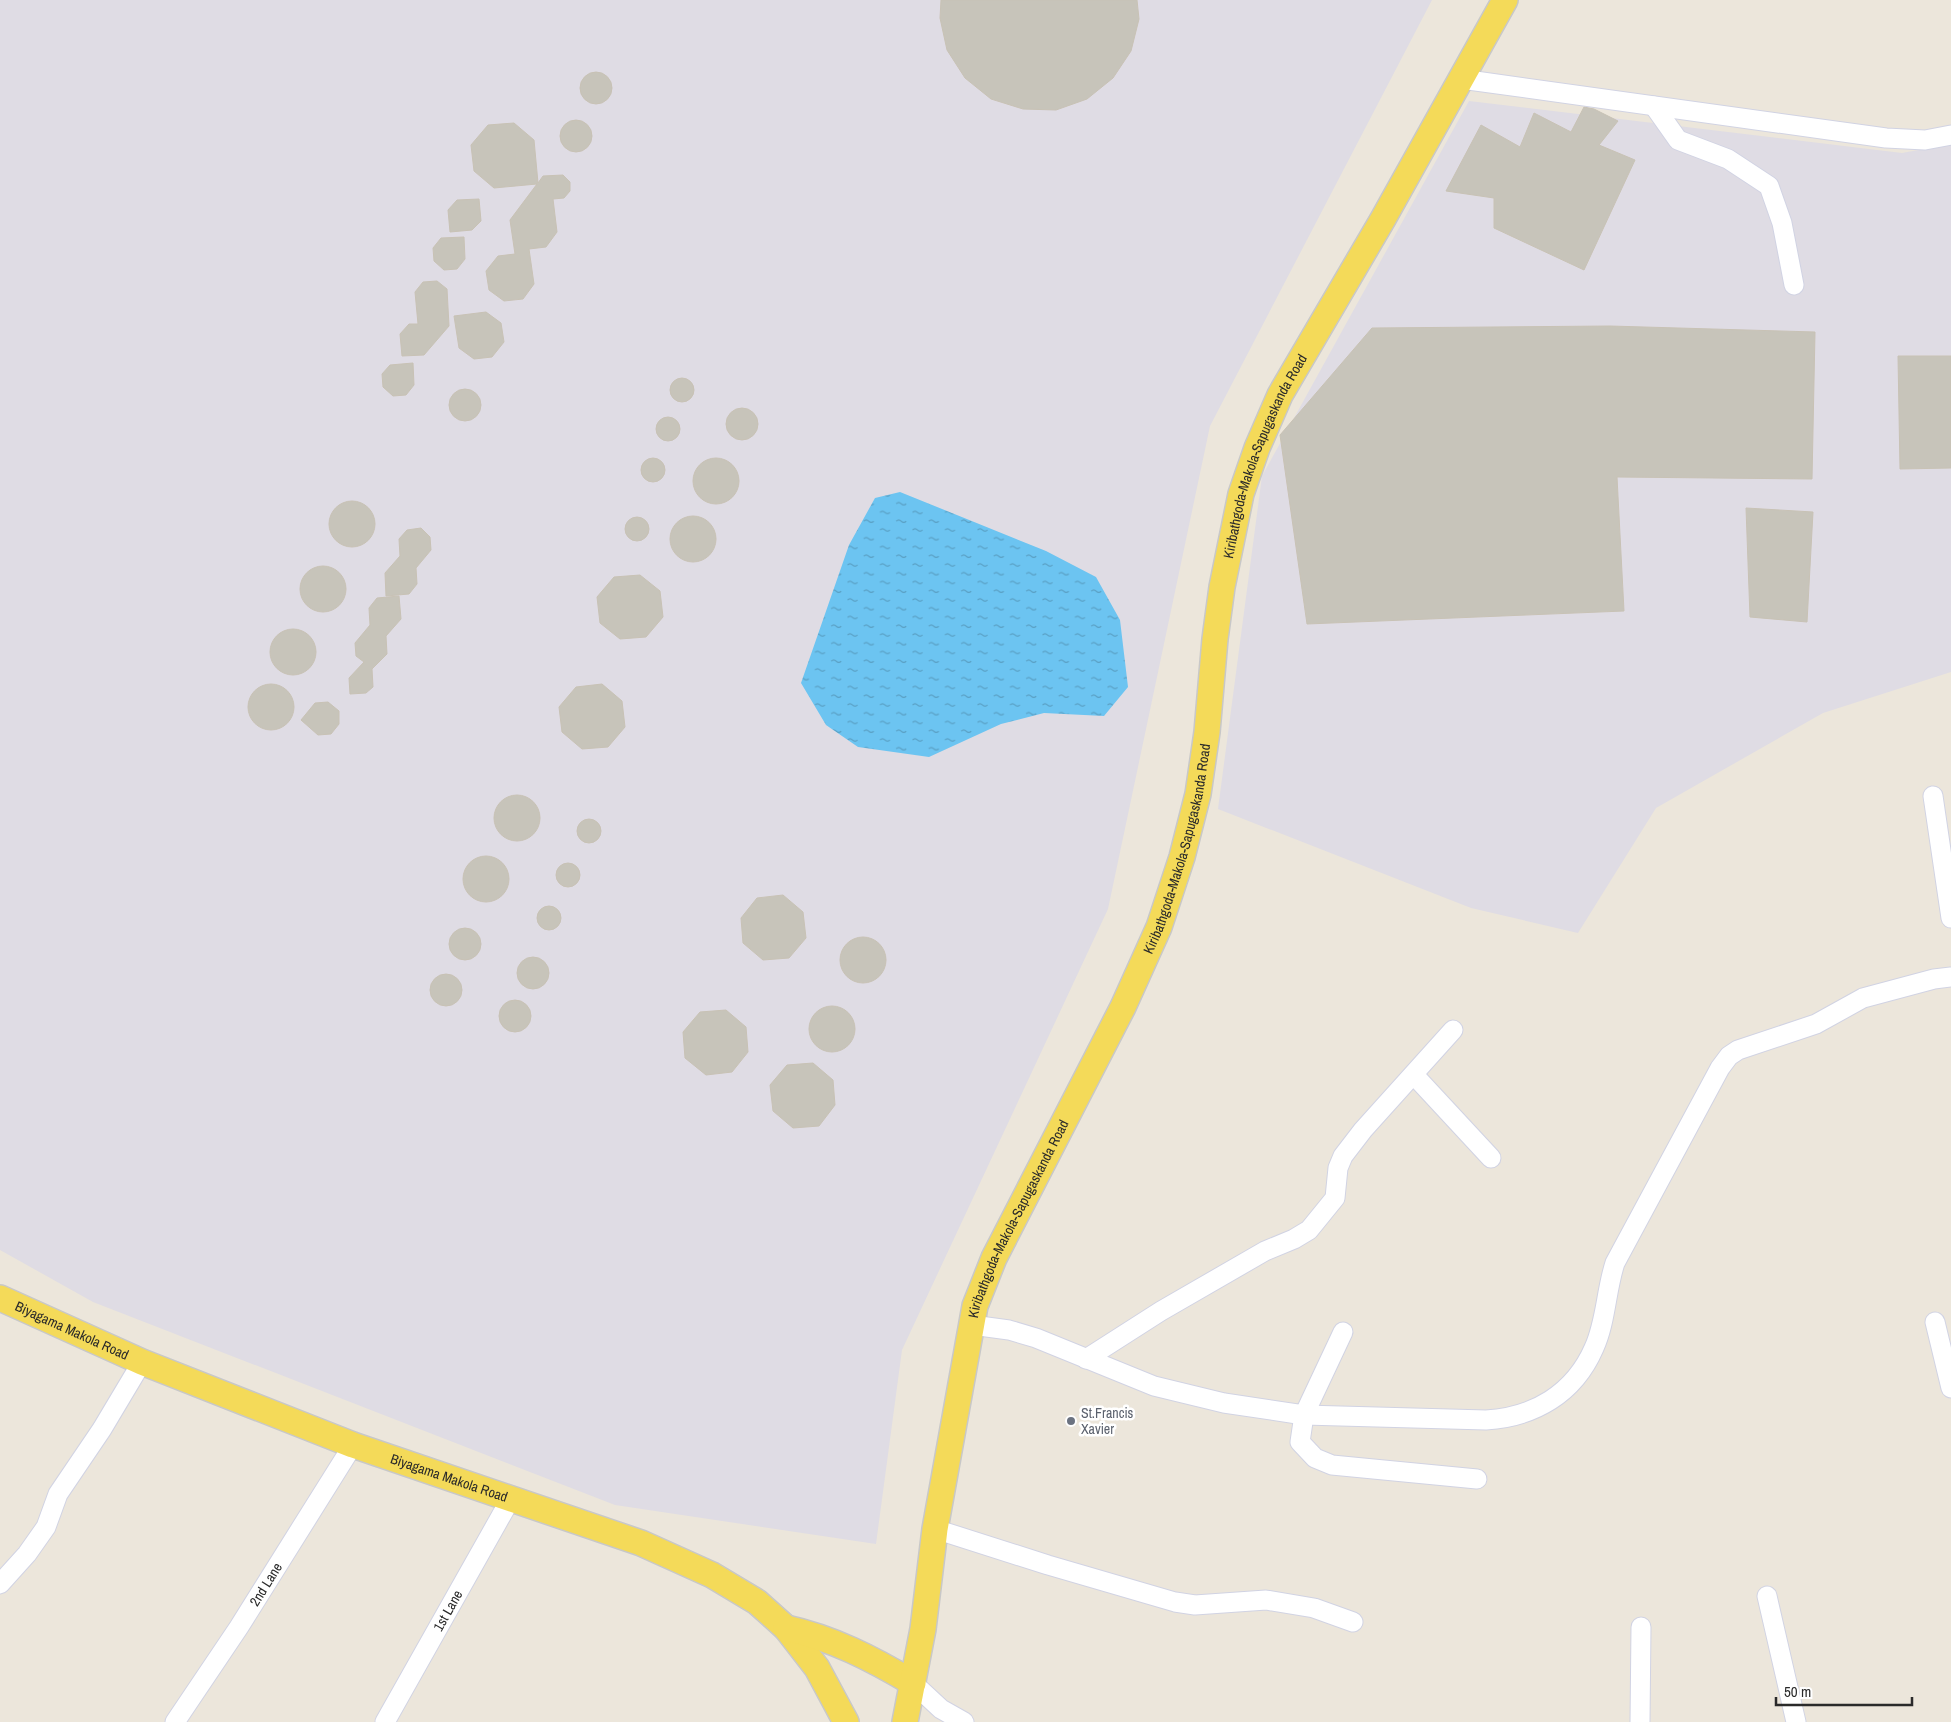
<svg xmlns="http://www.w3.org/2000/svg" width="1951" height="1722" font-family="'Archivo Narrow',sans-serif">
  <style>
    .industrial { fill: #dfdce4 }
    .water { fill: url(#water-ripples) }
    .building { fill: #c7c4ba; stroke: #c8c2b5 }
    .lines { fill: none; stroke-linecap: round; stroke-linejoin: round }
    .minor-casing { stroke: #d1d3e3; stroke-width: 21 }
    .major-casing { stroke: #c8c8c8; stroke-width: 28 }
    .minor { stroke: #fff; stroke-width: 19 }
    .major { stroke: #f4da59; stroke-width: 25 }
    .worship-dot { fill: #6b7280; stroke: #fff; stroke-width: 2 }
    .labels { text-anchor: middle; stroke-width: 5; stroke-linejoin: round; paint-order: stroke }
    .street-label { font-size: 14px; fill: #2a2a2a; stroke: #fff }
    .worship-label { font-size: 14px; fill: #5b616d; stroke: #fff; text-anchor: start }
  </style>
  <defs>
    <pattern id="water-ripples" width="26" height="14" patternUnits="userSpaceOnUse" patternTransform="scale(1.25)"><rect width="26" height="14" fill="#6cc4f1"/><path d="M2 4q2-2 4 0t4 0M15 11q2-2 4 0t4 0" fill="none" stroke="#599fc3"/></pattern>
  </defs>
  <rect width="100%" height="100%" fill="#ece6db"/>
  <!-- industrial -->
  <g class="industrial">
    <path d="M0 0H1432L1210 426 1108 909 902 1350 876 1544 615 1505 93 1302 0 1250Z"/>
    <path d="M1469 101 1902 153 1951 144V672L1823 713 1656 808 1578 933 1471 908 1218 809 1262 476Z"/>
  </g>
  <!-- water -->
  <path class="water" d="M900 492 1046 551 1096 577 1120 620 1128 687 1104 716 1044 713 1001 724 929 757 858 747 826 725 801 683 849 545 875 498Z"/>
  <!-- building -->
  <g class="building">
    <path d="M941 0H1137L1139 19 1131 51 1113 78 1087 99 1056 110 1023 109 991 99 965 78 947 50 940 18Z"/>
    <circle cx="596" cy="88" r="16"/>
    <path d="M1584 107 1594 109 1618 121 1599 145 1635 160 1584 270 1494 228V198L1446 191 1481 125 1520 147 1534 113 1571 132Z"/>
    <circle cx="576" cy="136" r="16"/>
    <path d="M514 123 534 140 538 183 543 176 563 175 570 182V191L564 198 553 199 557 232 546 247 529 249 534 284 523 299 504 301 489 290 486 271 498 256 515 254 510 220 537 184 494 188 474 171 471 145 488 125Z"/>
    <path d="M479 199 481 221 472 230 450 232 448 210 457 200Z"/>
    <path d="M464 237 465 259 457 269 444 270 434 261 433 248 441 238Z"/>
    <path d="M437 281 447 289 449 326 424 355 402 356 400 334 409 324H418L415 292 423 282Z"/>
    <path d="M486 312 501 323 504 342 492 357 474 359 459 348 454 316Z"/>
    <path d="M1610 326 1815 332 1812 479 1617 477 1624 611 1307 624 1280 435 1372 328Z"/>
    <path d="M1898 356H1951V468L1900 469Z"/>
    <path d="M413 363 414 385 406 395 393 396 383 387 382 374 390 365Z"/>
    <circle cx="682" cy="390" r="12"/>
    <circle cx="465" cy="405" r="16"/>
    <circle cx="742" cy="424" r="16"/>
    <circle cx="668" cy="429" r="12"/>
    <circle cx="716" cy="481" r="23"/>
    <circle cx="653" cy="470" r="12"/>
    <circle cx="352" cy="524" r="23"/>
    <path d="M1746 508 1813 512 1807 622 1750 617Z"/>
    <circle cx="693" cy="539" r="23"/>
    <circle cx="637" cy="529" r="12"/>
    <path d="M421 528 430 537 431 550 416 568 417 584 409 594 386 596 385 573 400 556 399 539 407 530Z"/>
    <circle cx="323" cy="589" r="23"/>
    <path d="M640 575 660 591 663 617 646 637 620 639 600 623 597 597 614 577Z"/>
    <path d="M399 596 401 619 386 636 387 654 372 669 373 687 366 693 350 694 349 678 364 662 356 656 355 643 370 625 369 608 377 598Z"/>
    <circle cx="293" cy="652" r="23"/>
    <circle cx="271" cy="707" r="23"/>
    <path d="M602 684 622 701 625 727 608 747 582 749 562 732 559 707 576 687Z"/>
    <path d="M328 702 339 711V724L331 734 318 735 301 720 315 703Z"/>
    <circle cx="517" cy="818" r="23"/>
    <circle cx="589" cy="831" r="12"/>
    <circle cx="486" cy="879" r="23"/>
    <circle cx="568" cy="875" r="12"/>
    <path d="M783 895 803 912 806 938 789 958 763 960 743 943 741 918 757 898Z"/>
    <circle cx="549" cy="918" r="12"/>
    <circle cx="465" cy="944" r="16"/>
    <circle cx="863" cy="960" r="23"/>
    <circle cx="533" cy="973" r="16"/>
    <circle cx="446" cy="990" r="16"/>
    <circle cx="515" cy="1016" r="16"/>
    <circle cx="832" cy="1029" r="23"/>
    <path d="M726 1010 746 1027 748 1052 732 1072 706 1075 685 1058 683 1032 700 1012Z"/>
    <path d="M813 1063 833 1080 835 1105 819 1126 793 1128 773 1111 770 1085 787 1065Z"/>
  </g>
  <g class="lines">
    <defs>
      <g id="minor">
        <path d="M1461 79 1886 138 1925 140 1951 135"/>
        <path d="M1654 106 1678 140 1728 159 1769 186 1782 223 1794 285"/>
        <path d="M1933 796 1951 918"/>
        <path d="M1414 1075 1491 1158"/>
        <path d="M1935 1322 1951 1388"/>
        <path d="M972 1325 1009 1330 1036 1338 1154 1386 1224 1403 1304 1415 1486 1420C1534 1417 1574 1394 1594 1348 1606 1322 1606 1290 1615 1263L1720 1068 1729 1056 1738 1050 1816 1024 1863 998 1934 979 1951 977"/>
        <path d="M1343 1332 1304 1415 1300 1442 1315 1458 1332 1465 1477 1479"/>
        <path d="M1086 1359 1161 1311 1265 1251 1294 1239 1309 1230 1335 1198 1338 1168 1343 1156 1363 1130 1453 1030"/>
        <path d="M935 1529 1048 1565 1175 1602 1195 1605 1266 1600 1314 1608 1353 1622"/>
        <path d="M0 1584 27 1554 46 1527 58 1494 102 1429 142 1362"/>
        <path d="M1767 1596 1796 1722"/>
        <path d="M913 1683 941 1709 964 1722"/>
        <path id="s1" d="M175 1722 239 1627 353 1445"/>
        <path id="s2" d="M385 1722 510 1500"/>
        <path d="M1640 1722 1641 1627"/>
      </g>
      <g id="major">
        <path id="s3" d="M0 1298 142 1362 353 1445 641 1543 712 1575 757 1602 786 1628 817 1668 846 1722"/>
        <path d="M786 1628C832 1638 873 1659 913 1683"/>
        <path id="s4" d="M905 1722 923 1629 935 1529 975 1306 994 1258 1123 1007 1159 927 1182 857 1198 794 1207 732 1215 639 1222 587 1241 494 1257 448 1280 395 1383 219 1505 0"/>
      </g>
    </defs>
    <!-- minor casing -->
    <use href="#minor" class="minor-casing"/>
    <!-- major casing -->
    <use href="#major" class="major-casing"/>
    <!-- minor -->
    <use href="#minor" class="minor"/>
    <!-- major -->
    <use href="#major" class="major"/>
  </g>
  <!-- markers -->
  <circle class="worship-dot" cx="1071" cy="1421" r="5"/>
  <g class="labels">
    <!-- street labels -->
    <g class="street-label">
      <text dy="5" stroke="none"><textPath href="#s4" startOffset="1329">Kiribathgoda-Makola-Sapugaskanda Road</textPath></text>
      <text dy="5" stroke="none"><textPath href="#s4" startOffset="924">Kiribathgoda-Makola-Sapugaskanda Road</textPath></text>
      <text dy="5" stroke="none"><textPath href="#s4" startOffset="519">Kiribathgoda-Makola-Sapugaskanda Road</textPath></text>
      <text dy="5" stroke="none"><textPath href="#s3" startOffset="79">Biyagama Makola Road</textPath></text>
      <text dy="5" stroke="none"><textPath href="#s3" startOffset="484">Biyagama Makola Road</textPath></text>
      <text dy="5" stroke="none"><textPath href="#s1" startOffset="165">2nd Lane</textPath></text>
      <text dy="5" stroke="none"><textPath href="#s2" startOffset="128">1st Lane</textPath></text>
    </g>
    <!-- worship labels -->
    <g class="worship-label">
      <text x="1081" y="1418">St.Francis<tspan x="1081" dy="16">Xavier</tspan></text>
    </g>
  </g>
  <!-- scale -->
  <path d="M1776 1697v8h136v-8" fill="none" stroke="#2a2a2a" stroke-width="2.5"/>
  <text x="1784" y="1697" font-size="15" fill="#2a2a2a" stroke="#ffffff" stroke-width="4" paint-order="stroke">50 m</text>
</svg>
